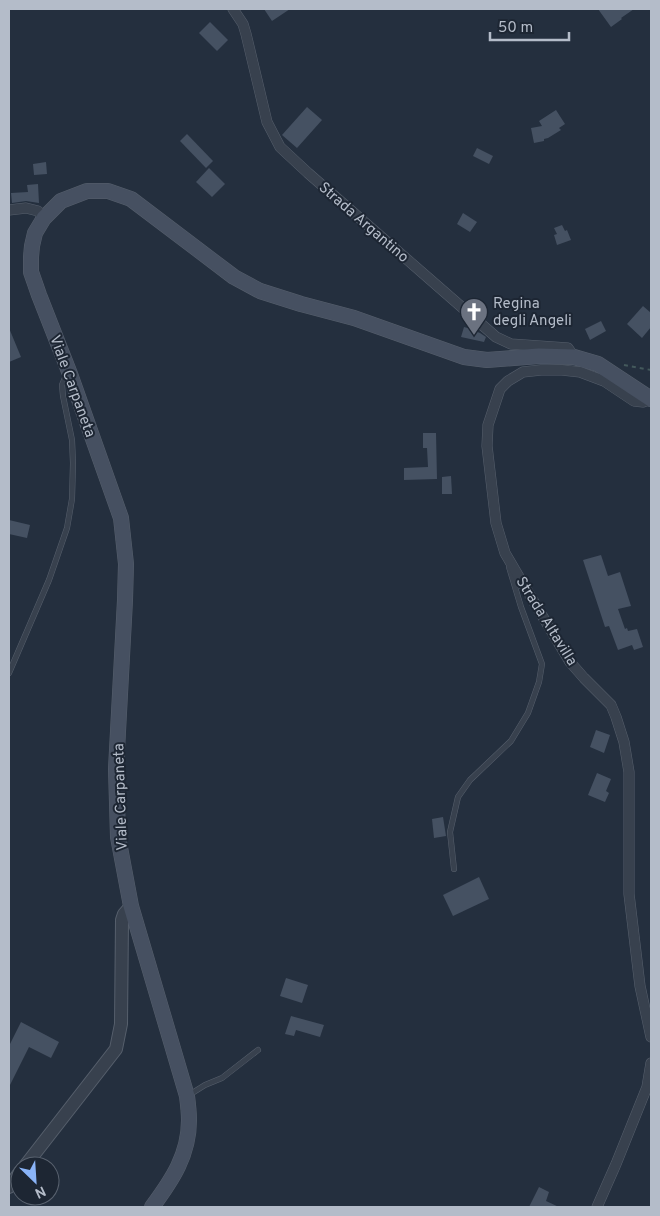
<svg xmlns="http://www.w3.org/2000/svg" width="660" height="1216" font-family="Overpass,sans-serif">
  <style>
    .building { fill: #455162 }
    .lines { fill: none; stroke-linecap: round; stroke-linejoin: round }
    .service-casing { stroke: #565f6c; stroke-width: 6 }
    .minor-casing { stroke: #565f6c; stroke-width: 11 }
    .tertiary-casing { stroke: #565f6c; stroke-width: 14 }
    .secondary-casing { stroke: #565f6c; stroke-width: 16 }
    .path { stroke: #44595c; stroke-width: 2; stroke-dasharray: 4 4; stroke-linecap: butt }
    .service { stroke: #38414e; stroke-width: 5 }
    .minor { stroke: #38414e; stroke-width: 10 }
    .tertiary { stroke: #38414e; stroke-width: 12 }
    .secondary { stroke: #465061; stroke-width: 15 }
    .labels { text-anchor: middle; stroke-width: 4; stroke-linejoin: round; paint-order: stroke }
    .street-label { font-size: 15px; fill: #b4bcc9; stroke: #1d2633 }
    .poi-label { font-size: 15px; fill: #b4bcc9; stroke: #1d2633; text-anchor: start }
  </style>
  <rect width="100%" height="100%" fill="#242f3e"/>
  <!-- building -->
  <g class="building">
    <path d="M264 9H290L272 21Z"/>
    <path d="M598 9H634L621 18 622 19 611 27Z"/>
    <path d="M210 22 228 40 217 51 199 33Z"/>
    <path d="M307 107 322 120 297 148 282 135Z"/>
    <path d="M556 110 565 124 559 128 561 130 548 138 544 139V141L534 143 531 128 542 126 539 121Z"/>
    <path d="M187 134 213 161 206 168 180 141Z"/>
    <path d="M477 148 493 156 489 164 473 156Z"/>
    <path d="M46 162 47 174 34 175 33 164Z"/>
    <path d="M209 168 225 184 212 197 196 182Z"/>
    <path d="M38 184 39 203 26 201 12 203 11 193 28 192 27 185Z"/>
    <path d="M463 213 477 222 470 232 457 224Z"/>
    <path d="M562 225 565 231 567 230 571 240 557 245 554 235 557 234 554 228Z"/>
    <path d="M643 306 651 313V327L642 338 627 324Z"/>
    <path d="M601 321 606 331 590 340 585 329Z"/>
    <path d="M464 327 475 330V331L480 333 486 337 484 342 461 337Z"/>
    <path d="M9 328 21 357 9 362Z"/>
    <path d="M423 433H436L437 479 404 480V468L428 467 427 448H423Z"/>
    <path d="M451 476 452 494H442V477Z"/>
    <path d="M9 520 30 525 27 538 9 534Z"/>
    <path d="M601 555 608 576 620 572 631 606 618 609 625 629 627 628 628 631 637 629 643 647 634 650 632 645 618 650 609 626 605 627 583 560Z"/>
    <path d="M596 730 610 735 604 753 590 747Z"/>
    <path d="M597 773 611 779 606 791 609 793 605 802 588 795Z"/>
    <path d="M443 817 446 836 434 838 432 819Z"/>
    <path d="M479 877 489 899 453 916 443 895Z"/>
    <path d="M286 978 308 985 302 1003 280 996Z"/>
    <path d="M291 1016 324 1025 320 1037 296 1030 294 1036 285 1034Z"/>
    <path d="M21 1022 59 1042 51 1058 29 1047 9 1087V1046Z"/>
    <path d="M539 1187 549 1192 546 1201 559 1207H529Z"/>
  </g>
  <g class="lines">
    <defs>
      <g id="service">
        <path d="M9 673 49 580 67 528 72 499 73 463 72 440 63 396 62 385 65 378 68 376"/>
        <path d="M454 869 450 832 458 797 470 780 511 741 528 713 539 682 542 664 521 607 509 567"/>
        <path d="M189 1095 205 1085 222 1078 258 1050"/>
      </g>
      <g id="minor">
        <path d="M233 9 243 24 246 34 267 122 280 147 308 173 496 337 511 344 568 348 574 357"/>
        <path d="M9 210 26 208 38 211 44 218"/>
        <path d="M651 399 643 402 634 401 604 381 580 372 562 370H541L523 372 508 381 500 389 488 425 487 446 496 523 505 553 522 582 570 662 584 678 611 705 616 717 624 742 629 772V894L640 986 651 1037"/>
        <path d="M597 1207 616 1164 647 1087 651 1063"/>
      </g>
      <g id="tertiary">
        <path d="M25 1166 116 1049 121 1024 122 920 124 914 131 906"/>
        <path d="M9 1187 20 1172"/>
      </g>
      <path id="secondary" d="M152 1207C172 1180 189 1155 189 1120 189 1112 188 1104 187 1096L131 906 118 837 116 769 125 600 126 564 121 518 70 374 39 295 31 272V257L32 246 35 233 44 218 61 201 87 191H108L131 199 234 277 260 291 301 304 354 318 464 357 487 360 539 356 574 357 598 364 651 399"/>
    </defs>
    <!-- service casing -->
    <use href="#service" class="service-casing"/>
    <!-- minor casing -->
    <use href="#minor" class="minor-casing"/>
    <!-- tertiary casing -->
    <use href="#tertiary" class="tertiary-casing"/>
    <!-- secondary casing -->
    <use href="#secondary" class="secondary-casing"/>
    <!-- path -->
    <path class="path" d="M624 365 651 370"/>
    <!-- service -->
    <use href="#service" class="service"/>
    <!-- minor -->
    <use href="#minor" class="minor"/>
    <!-- tertiary -->
    <use href="#tertiary" class="tertiary"/>
    <!-- secondary -->
    <use href="#secondary" class="secondary"/>
  </g>
  <!-- icons -->
  <defs>
    <symbol id="church-pin" viewBox="-11 -11 22 30"><path d="M0 17L-7.5 6A9.5 9.5 0 1 1 7.5 6Z" fill="#6b7280" stroke="#1d2633"/><path d="M-1.2-6h2.4v3.5h3.3v2.4h-3.3V6h-2.4V-.1h-3.3v-2.4h3.3Z" fill="#fff"/></symbol>
  </defs>
  <g fill-rule="evenodd">
    <use href="#church-pin" x="458" y="296" width="32" height="43"/>
  </g>
  <g class="labels">
    <!-- street labels -->
    <g class="street-label">
      <text transform="translate(364 222) rotate(41)" y="5">Strada Argantino</text>
      <text transform="translate(73 386) rotate(70)" y="5">Viale Carpaneta</text>
      <text transform="translate(547 621) rotate(58)" y="5">Strada Altavilla</text>
      <text transform="translate(120 797) rotate(-92)" y="5">Viale Carpaneta</text>
    </g>
    <!-- poi labels -->
    <g class="poi-label">
      <text x="493" y="308">Regina<tspan x="493" dy="17">degli Angeli</tspan></text>
    </g>
  </g>
  <!-- border -->
  <rect width="660" height="1216" fill="none" stroke="#b4bcc9" stroke-width="20"/>
  <!-- north arrow -->
  <g transform="translate(35 1181) rotate(155)"><circle r="24" fill="#1d2633" stroke="#59626f"/>
  <path d="M0-4L9 19L0 12L-9 19Z" fill="#8ab4f8"/>
  <text y="-8" font-size="14" font-weight="bold" text-anchor="middle" fill="#b4bcc9">N</text>
  </g>
  <!-- scale -->
  <path d="M490 32v8h79v-8" fill="none" stroke="#b4bcc9" stroke-width="2.5"/>
  <text x="498" y="32" font-size="15" fill="#b4bcc9" stroke="#1d2633" stroke-width="4" paint-order="stroke">50 m</text>
</svg>
